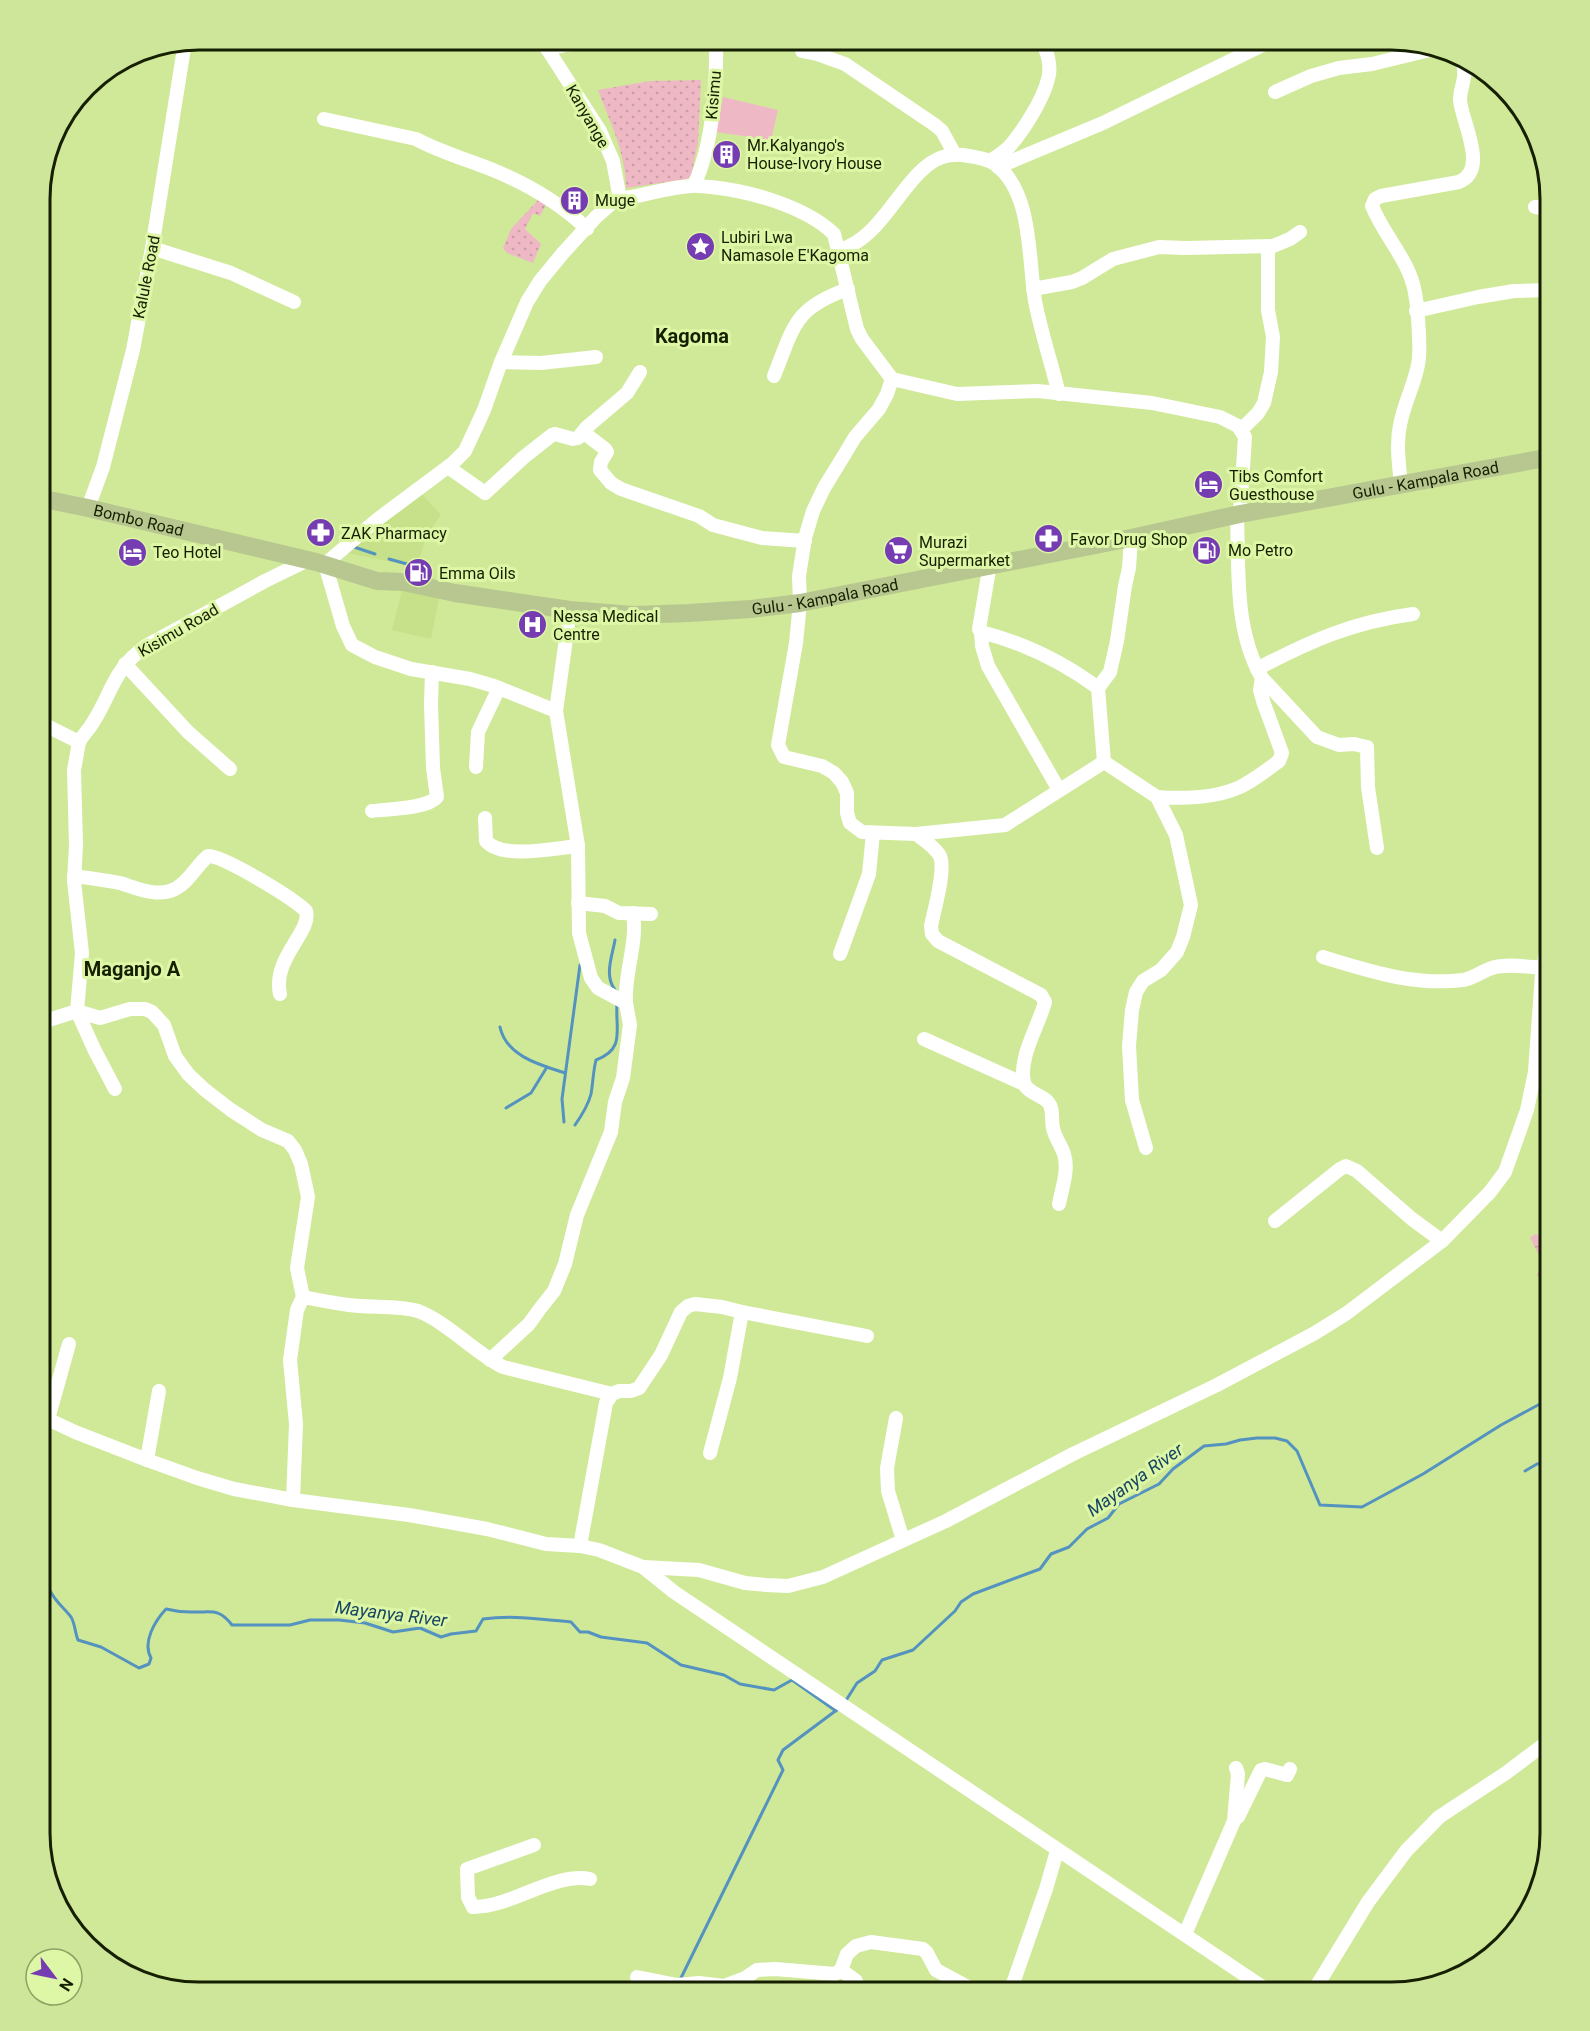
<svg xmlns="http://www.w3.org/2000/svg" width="1590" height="2031" font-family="Roboto,sans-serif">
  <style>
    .built { fill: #c6e189 }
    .grass { fill: url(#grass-dots) }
    .forest { fill: url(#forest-crowns) }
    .garden { fill: #eeb8c5 }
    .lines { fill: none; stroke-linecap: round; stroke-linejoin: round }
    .stream { stroke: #5492c0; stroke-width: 3 }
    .minor { stroke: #fff; stroke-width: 14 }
    .major { stroke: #b7c78f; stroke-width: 18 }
    .labels { text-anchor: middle; stroke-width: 6; stroke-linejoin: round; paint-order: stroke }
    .street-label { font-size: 16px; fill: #171f01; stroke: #ddf7a6 }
    .poi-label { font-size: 16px; fill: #171f01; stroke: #ddf7a6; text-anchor: start }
    .water-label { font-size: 18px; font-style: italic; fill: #164565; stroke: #ddf7a6 }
    .quarter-label { font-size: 20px; font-weight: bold; fill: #171f01; stroke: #ddf7a6 }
    .rim { fill: none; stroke: #171f01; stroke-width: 3 }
  </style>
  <defs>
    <pattern id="grass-dots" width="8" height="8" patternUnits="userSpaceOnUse" patternTransform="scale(1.5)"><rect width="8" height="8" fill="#eeb8c5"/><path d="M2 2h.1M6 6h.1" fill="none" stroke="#cb9ea7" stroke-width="1.8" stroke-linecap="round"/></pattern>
    <pattern id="forest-crowns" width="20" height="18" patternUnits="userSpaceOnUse" patternTransform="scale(1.5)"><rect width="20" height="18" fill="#eeb8c5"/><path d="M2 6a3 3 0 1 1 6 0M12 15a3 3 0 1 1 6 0" fill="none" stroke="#cb9ea7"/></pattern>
  </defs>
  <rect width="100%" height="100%" fill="#d0e999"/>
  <!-- built -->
  <g class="built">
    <path d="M421 493 441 515 427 534 417 567 341 552Z"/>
    <path d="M404 583 440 593 431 639 392 630Z"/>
  </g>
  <!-- grass -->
  <g class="grass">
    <path d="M701 80 698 143 691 176 687 179 626 188C626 154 610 122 598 90L650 81Z"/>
    <path d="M540 198 547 203 540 216 533 213 525 229 541 244 533 263 507 253 503 248 511 229Z"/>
  </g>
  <!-- forest -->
  <path class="forest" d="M1551 1229V1273L1544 1279 1537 1276 1542 1261 1530 1238 1535 1234 1542 1236Z"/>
  <!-- garden -->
  <path class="garden" d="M723 97 778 110 771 140 716 132Z"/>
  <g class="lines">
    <!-- stream -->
    <g class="stream">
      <path d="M354 547 375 554"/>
      <path d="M389 559 407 564"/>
      <path d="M615 990C604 975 612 957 615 940"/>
      <path d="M500 1027C506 1056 540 1065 565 1073"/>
      <path d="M506 1108 531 1093 547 1067"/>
      <path d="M564 1122 562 1099 580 965"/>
      <path d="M575 1125C582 1115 588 1106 591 1094 593 1083 593 1072 596 1060 626 1049 615 1029 617 1003"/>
      <path d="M1525 1471 1537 1464 1551 1462"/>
      <path d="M39 1573C46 1579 47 1587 52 1594 57 1603 65 1609 71 1617 75 1623 75 1633 78 1640L101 1647 139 1668 149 1664 151 1658C142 1642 155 1621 166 1609 174 1611 183 1612 191 1612 211 1613 218 1607 232 1625H290L310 1620H339L365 1623 393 1632 420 1628 441 1637 451 1634 476 1631 483 1619C512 1615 542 1619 571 1622L580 1632H588L601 1637 647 1643 681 1665 724 1675 740 1684 774 1690 792 1680 836 1711"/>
      <path d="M845 1702 857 1683 875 1671 882 1660 913 1650 955 1611 961 1602 973 1594 1040 1569 1051 1554 1069 1547 1087 1529 1108 1518 1119 1504 1159 1484 1173 1469 1204 1446 1226 1444 1240 1440 1257 1438H1275L1287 1441 1297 1451 1320 1505 1362 1507 1423 1474 1501 1425 1551 1398"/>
      <path d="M680 1980 783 1770 778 1760 783 1750 838 1709"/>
    </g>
    <!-- minor -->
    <g class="minor">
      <path d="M541 39 600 131 613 161 620 199"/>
      <path d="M547 49 594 39"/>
      <path d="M802 51 817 54 845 64 935 125 942 131 954 153"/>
      <path d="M1275 92 1311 76 1339 68 1372 64 1434 49"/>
      <path d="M324 119 416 139C440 152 468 160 493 170 527 184 561 204 587 229"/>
      <path d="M990 161C996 157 1003 153 1009 147 1023 131 1043 100 1048 79 1052 67 1047 49 1040 39"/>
      <path d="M998 167 1103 123 1275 39"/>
      <path d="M694 185C713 145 717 84 716 39"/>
      <path d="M1535 207 1551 209"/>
      <path d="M152 248 231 273 294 302"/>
      <path d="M839 250C876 240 894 197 920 172 934 158 948 152 969 156 976 157 988 159 995 164 1033 192 1028 259 1035 301 1041 332 1051 362 1059 394"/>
      <path d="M1033 289 1072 282 1082 278 1113 259 1159 247 1185 248 1273 246 1290 239 1300 232"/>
      <path d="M1416 311 1478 297 1514 291 1551 290"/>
      <path d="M501 362 541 363 596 357"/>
      <path d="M774 376C794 326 794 308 848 289"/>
      <path d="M892 379 957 394 1038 391 1152 403 1220 417 1238 426 1245 437 1240 514"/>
      <path d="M1241 430 1258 413 1264 403 1271 372 1273 337 1268 310V246"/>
      <path d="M583 432 605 449 607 452 601 462 600 470 611 483 621 489 699 516 713 525 762 538 805 541"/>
      <path d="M448 467 485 493 524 457 552 435 555 434 573 439 578 438 587 427 627 393 640 372"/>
      <path d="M1401 484C1399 465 1396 444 1400 425 1404 402 1417 380 1419 358 1420 344 1418 307 1415 293 1410 261 1384 236 1372 206L1375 199 1381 196 1459 182C1489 170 1462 123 1460 100 1460 92 1463 85 1464 77 1465 70 1463 64 1463 58"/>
      <path d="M88 508 103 467 133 350 152 248 185 42"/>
      <path d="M1237 516C1239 569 1234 630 1262 678L1317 737 1339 745 1354 744 1367 747 1368 787 1377 848"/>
      <path d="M990 564 979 629 981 632C1024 643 1063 662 1098 688L1104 762"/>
      <path d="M981 632 982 646 988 666 1059 790"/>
      <path d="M125 664 188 732 230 769"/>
      <path d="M1257 669C1310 641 1353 622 1413 614"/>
      <path d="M1098 688 1110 672 1117 641 1125 586 1129 568 1131 538"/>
      <path d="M556 711 494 686 470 679 411 669 375 657 352 645 343 626 325 564 378 519 453 463 465 451 484 410 501 362 527 302 540 281 563 253 596 217 612 203 620 199C644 196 668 187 692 186 698 185 705 187 711 187 749 191 805 206 834 234L857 329 862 339 892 379 887 394 879 409 855 437 843 457 824 488 813 511 805 538 799 576 800 603 796 643 778 745 784 757 822 766 834 773 842 782 847 793V813L850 823 862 832 916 834 1005 825 1104 762"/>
      <path d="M39 722 79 742 74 770 76 846 74 881 82 953 77 1011 94 1049 115 1089"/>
      <path d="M79 742C82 737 86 732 90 727 112 695 111 671 146 646L265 581 304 562H311"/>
      <path d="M1104 762 1157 797 1176 835 1191 905 1183 937 1177 952 1161 970 1143 981 1136 992 1132 1010 1129 1046 1132 1100 1146 1148"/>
      <path d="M476 767 478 732 499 688"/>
      <path d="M1157 797C1184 799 1216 798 1240 787 1254 780 1267 770 1279 761L1282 753 1263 701 1260 690 1262 678"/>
      <path d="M372 811C388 809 427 809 437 797L433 768 431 704 432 672"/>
      <path d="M485 818 486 841C502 860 555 848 578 846"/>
      <path d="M916 834C924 840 935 847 940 856 946 871 934 910 931 926L932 934 938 941 1041 995 1045 1002C1039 1025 1018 1058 1024 1082 1026 1093 1041 1094 1048 1102 1054 1109 1051 1120 1053 1128 1055 1138 1061 1145 1064 1154 1069 1170 1062 1188 1059 1204"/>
      <path d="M74 876C89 878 105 880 120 883 137 888 157 898 175 889 189 882 196 866 208 856 224 856 293 898 306 911 312 932 272 958 280 994"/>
      <path d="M578 903 605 906 619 913 651 914"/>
      <path d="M840 954 869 874 873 833"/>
      <path d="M1323 957C1369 971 1414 986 1463 980 1474 978 1482 971 1492 968 1507 963 1528 967 1543 968"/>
      <path d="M626 1003C624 973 638 943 633 913"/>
      <path d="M39 1023 77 1011 100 1018 130 1009H145L152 1012 164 1025 175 1056 188 1074 205 1090 231 1110 262 1130 288 1141 295 1150 301 1164 308 1197 297 1268 303 1297 297 1310 290 1360 296 1424 293 1500"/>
      <path d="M924 1039 1024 1084"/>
      <path d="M1275 1221 1340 1169 1346 1166 1357 1171 1412 1219 1442 1241"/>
      <path d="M303 1297C318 1300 334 1303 349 1305 369 1308 400 1305 418 1311 447 1322 475 1353 503 1367L612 1394"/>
      <path d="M490 1360 529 1324 539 1310 554 1291 565 1264 577 1215 611 1132 615 1102 623 1078 630 1025 626 1003 598 988 591 978 579 933 578 846 556 711 570 610"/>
      <path d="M39 1415 75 1432 147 1460 197 1478 234 1489 293 1500 409 1515 487 1529 546 1544 580 1546 599 1550 643 1567 674 1592 1270 1992"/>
      <path d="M896 1418 887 1468 888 1491 903 1540"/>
      <path d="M48 1419 69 1344"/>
      <path d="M710 1453 730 1378 742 1312"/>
      <path d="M147 1460 159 1391"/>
      <path d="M580 1546 606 1403 612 1394 619 1391H631L639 1388 661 1355 681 1312 688 1306 695 1304 722 1307 742 1312 867 1336"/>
      <path d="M643 1567 699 1570 745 1583 766 1585 788 1586 823 1577 946 1521 1073 1454 1217 1385 1315 1333 1347 1313 1442 1241 1490 1192 1505 1172 1527 1110 1535 1072 1542 973 1551 926"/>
      <path d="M1238 1817 1261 1770 1265 1769 1287 1775 1290 1769"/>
      <path d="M534 1845 467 1869 468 1897 473 1907C512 1907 554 1872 590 1879"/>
      <path d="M1185 1934 1234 1821 1238 1774 1236 1768"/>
      <path d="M841 1970 856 1981 857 1992"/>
      <path d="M637 1977 677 1985 699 1983 724 1986 745 1978 757 1970 775 1969 835 1974 841 1970 847 1954 856 1946 871 1942 923 1949 927 1953 936 1970 977 1992"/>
      <path d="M1010 1992 1046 1889 1057 1851"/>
      <path d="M1313 1992 1368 1902 1406 1851 1439 1817 1506 1773 1551 1739"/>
    </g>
    <!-- major -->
    <path class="major" id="s1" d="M39 498 88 508 316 562 377 581 403 582 455 593 570 610 633 615 689 613 751 609 800 603 1131 538 1240 514 1551 457"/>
  </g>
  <!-- icons -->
  <defs>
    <symbol id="building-disc" viewBox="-11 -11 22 22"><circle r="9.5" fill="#763cb2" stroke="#ddf7a6"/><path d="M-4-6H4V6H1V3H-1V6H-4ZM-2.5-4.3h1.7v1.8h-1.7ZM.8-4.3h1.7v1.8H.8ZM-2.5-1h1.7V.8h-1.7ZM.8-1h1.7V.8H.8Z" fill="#fff"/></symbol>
    <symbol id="sight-disc" viewBox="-11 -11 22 22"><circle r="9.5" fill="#763cb2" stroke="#ddf7a6"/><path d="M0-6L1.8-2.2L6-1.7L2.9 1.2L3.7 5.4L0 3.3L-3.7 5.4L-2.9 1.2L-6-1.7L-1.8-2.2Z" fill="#fff"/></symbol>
    <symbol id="hotel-disc" viewBox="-11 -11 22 22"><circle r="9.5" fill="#763cb2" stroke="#ddf7a6"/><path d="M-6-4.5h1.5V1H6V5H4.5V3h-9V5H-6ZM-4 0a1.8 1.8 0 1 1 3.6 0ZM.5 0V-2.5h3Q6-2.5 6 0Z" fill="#fff"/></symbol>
    <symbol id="pharmacy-disc" viewBox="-11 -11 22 22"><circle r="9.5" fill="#763cb2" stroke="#ddf7a6"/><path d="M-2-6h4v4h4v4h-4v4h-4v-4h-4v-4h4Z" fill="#fff"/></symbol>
    <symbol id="fuel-disc" viewBox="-11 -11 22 22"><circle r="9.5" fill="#763cb2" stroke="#ddf7a6"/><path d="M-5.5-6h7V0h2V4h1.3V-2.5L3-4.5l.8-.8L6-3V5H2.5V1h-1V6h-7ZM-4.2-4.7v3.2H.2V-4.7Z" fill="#fff"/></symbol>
    <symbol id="supermarket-disc" viewBox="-11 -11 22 22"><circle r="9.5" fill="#763cb2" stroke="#ddf7a6"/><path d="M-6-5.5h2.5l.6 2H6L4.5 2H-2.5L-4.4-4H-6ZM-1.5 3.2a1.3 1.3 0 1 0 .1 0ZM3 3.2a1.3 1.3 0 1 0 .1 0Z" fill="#fff"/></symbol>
    <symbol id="hospital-disc" viewBox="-11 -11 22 22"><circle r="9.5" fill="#763cb2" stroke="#ddf7a6"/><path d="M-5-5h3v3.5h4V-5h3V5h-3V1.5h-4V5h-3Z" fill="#fff"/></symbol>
  </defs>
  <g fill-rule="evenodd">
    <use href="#building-disc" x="710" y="138" width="33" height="33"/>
    <use href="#building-disc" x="558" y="184" width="33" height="33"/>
    <use href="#sight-disc" x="684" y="230" width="33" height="33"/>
    <use href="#hotel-disc" x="1192" y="468" width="33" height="33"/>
    <use href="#pharmacy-disc" x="304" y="516" width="33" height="33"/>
    <use href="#pharmacy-disc" x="1032" y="522" width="33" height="33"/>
    <use href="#fuel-disc" x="1190" y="534" width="33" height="33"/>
    <use href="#supermarket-disc" x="882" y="534" width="33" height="33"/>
    <use href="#hotel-disc" x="116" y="536" width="33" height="33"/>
    <use href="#fuel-disc" x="402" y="556" width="33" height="33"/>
    <use href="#hospital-disc" x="516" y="608" width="33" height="33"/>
  </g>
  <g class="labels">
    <!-- street labels -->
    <g class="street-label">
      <text transform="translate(713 95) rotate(-85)" y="6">Kisimu</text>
      <text transform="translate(588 116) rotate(60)" y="6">Kanyange</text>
      <text transform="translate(146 277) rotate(-79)" y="6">Kalule Road</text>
      <text dy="6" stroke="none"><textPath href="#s1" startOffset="1412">Gulu - Kampala Road</textPath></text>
      <text dy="6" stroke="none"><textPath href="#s1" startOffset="102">Bombo Road</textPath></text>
      <text dy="6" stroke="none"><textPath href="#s1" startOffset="800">Gulu - Kampala Road</textPath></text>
      <text transform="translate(178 630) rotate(-30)" y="6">Kisimu Road</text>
    </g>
    <!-- poi labels -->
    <g class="poi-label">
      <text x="747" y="151">Mr.Kalyango's<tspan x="747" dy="18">House-Ivory House</tspan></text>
      <text x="595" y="206">Muge</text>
      <text x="721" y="243">Lubiri Lwa<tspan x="721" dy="18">Namasole E'Kagoma</tspan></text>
      <text x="1229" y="482">Tibs Comfort<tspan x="1229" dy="18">Guesthouse</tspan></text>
      <text x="341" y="539">ZAK Pharmacy</text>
      <text x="1070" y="545">Favor Drug Shop</text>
      <text x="919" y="548">Murazi<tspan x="919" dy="18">Supermarket</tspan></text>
      <text x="1228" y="556">Mo Petro</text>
      <text x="153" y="558">Teo Hotel</text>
      <text x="439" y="579">Emma Oils</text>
      <text x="553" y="622">Nessa Medical<tspan x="553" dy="18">Centre</tspan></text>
    </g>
    <!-- water labels -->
    <g class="water-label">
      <text transform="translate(1135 1480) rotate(-35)" y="6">Mayanya River</text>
      <text transform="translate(391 1614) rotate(7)" y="6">Mayanya River</text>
    </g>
    <!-- quarter labels -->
    <g class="quarter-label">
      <text x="692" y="343">Kagoma</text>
      <text x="132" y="976">Maganjo A</text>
    </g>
  </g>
  <!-- crop -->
  <path d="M0 0H1590V2031H0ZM199 50H1391A149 149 0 0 1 1540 199V1833A149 149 0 0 1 1391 1982H199A149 149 0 0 1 50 1833V199A149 149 0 0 1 199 50Z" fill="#cde699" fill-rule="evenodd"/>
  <path class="rim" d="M199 50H1391A149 149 0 0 1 1540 199V1833A149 149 0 0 1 1391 1982H199A149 149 0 0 1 50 1833V199A149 149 0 0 1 199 50Z"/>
  <!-- north arrow -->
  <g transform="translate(54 1977) rotate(122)"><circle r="28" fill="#ddf7a6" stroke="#8ea164" stroke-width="1.5"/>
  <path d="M0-4.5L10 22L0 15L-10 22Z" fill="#763cb2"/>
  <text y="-9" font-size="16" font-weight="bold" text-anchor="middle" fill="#171f01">N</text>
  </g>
</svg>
